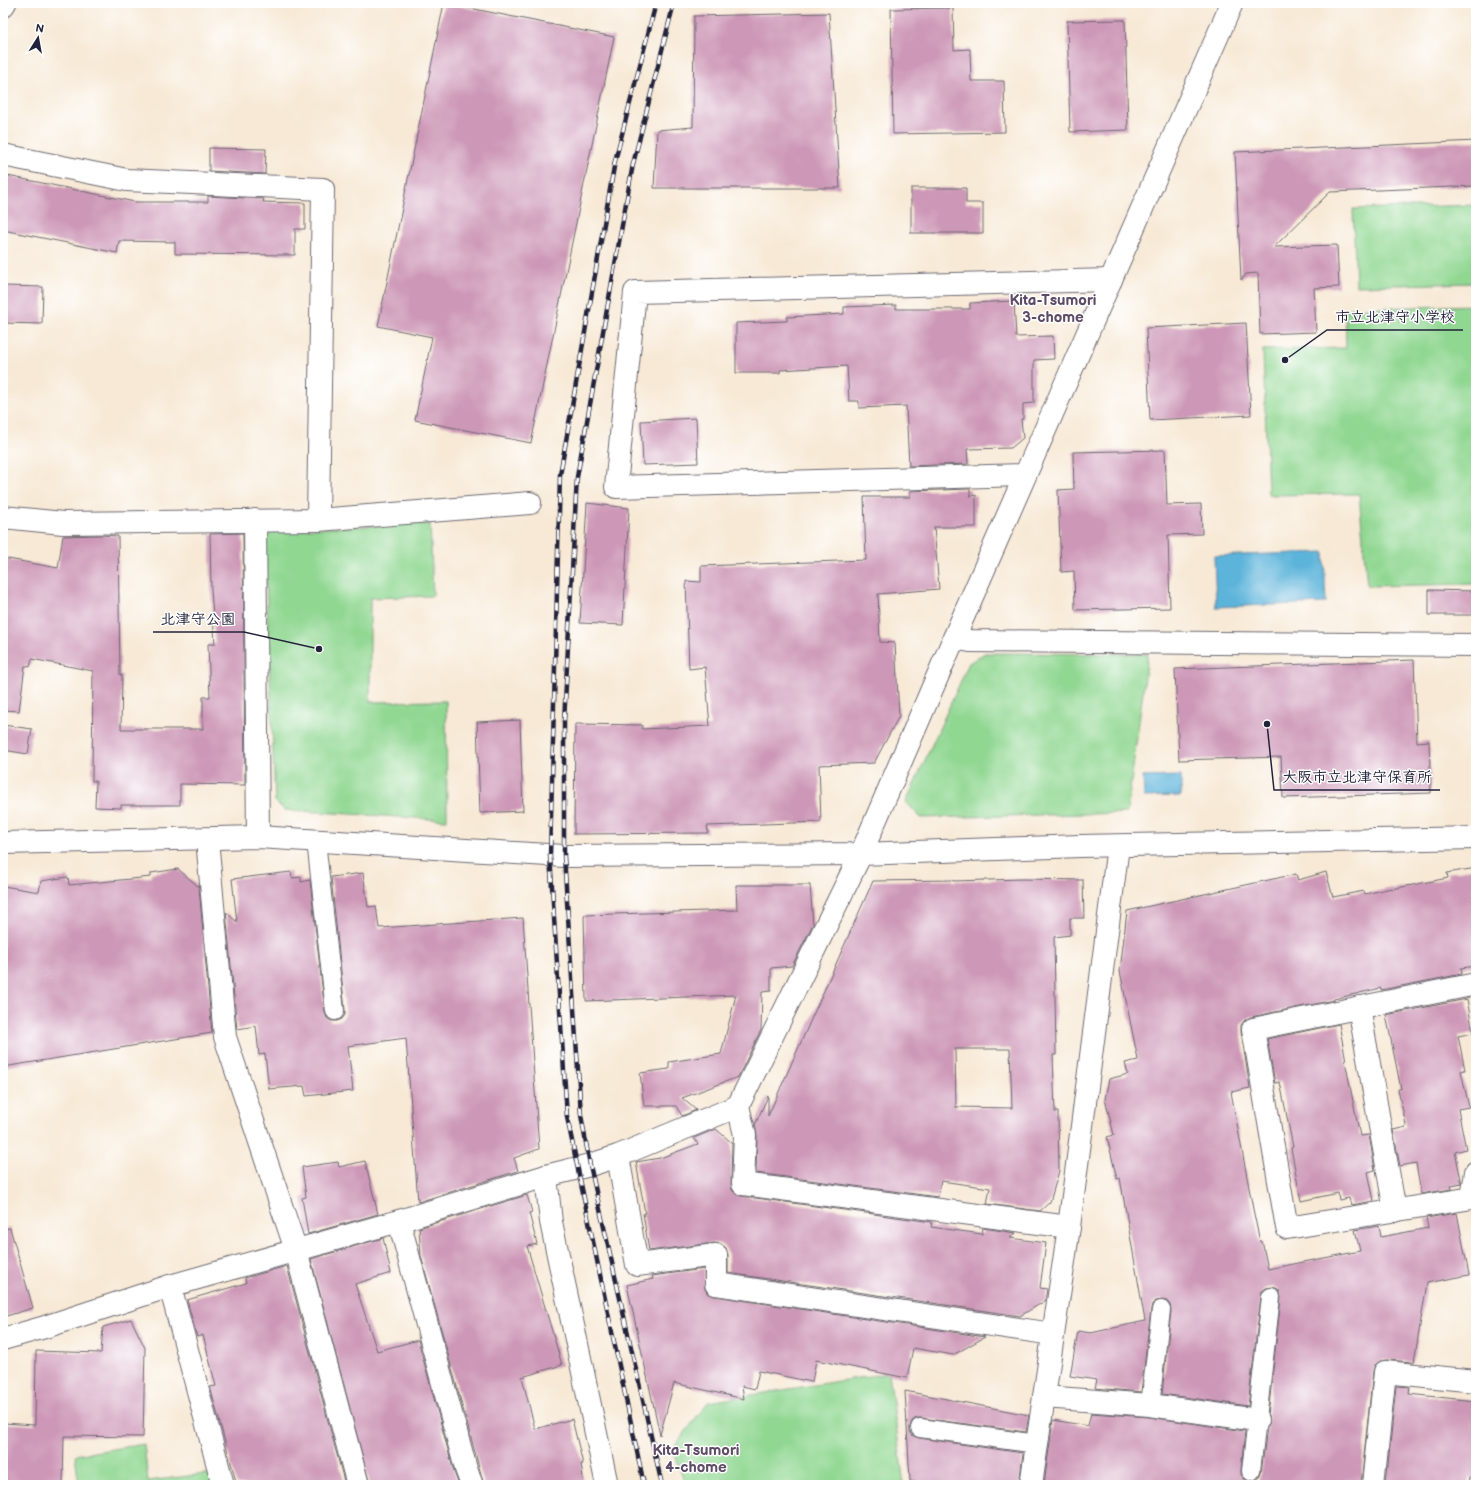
<svg xmlns="http://www.w3.org/2000/svg" width="1479" height="1488" font-family="'Balsamiq Sans','Klee One',sans-serif">
  <style>
    .green { fill: #90d791; stroke: #597c66 }
    .water { fill: #5db4da; stroke: #406b8a }
    .building { fill: #cd98b7; fill-rule: evenodd }
    .lines { fill: none; stroke-linecap: round; stroke-linejoin: round }
    .service-casing { stroke: #6d6871; stroke-width: 20 }
    .pedestrian-casing { stroke: #6d6871; stroke-width: 24 }
    .minor-casing { stroke: #6d6871; stroke-width: 24 }
    .service { stroke: #fff; stroke-width: 18 }
    .pedestrian { stroke: #fff; stroke-width: 22 }
    .minor { stroke: #fff; stroke-width: 22 }
    .rail-casing { stroke: #22223b; stroke-width: 4.5 }
    .rail { stroke: #fff; stroke-width: 3; stroke-dasharray: 9; stroke-linecap: butt }
    .labels { text-anchor: middle; stroke-width: 3; stroke-linejoin: round; paint-order: stroke }
    .neighbourhood-label { font-size: 15px; font-weight: bold; fill: #5e4b66; stroke: #fff }
    .leader { fill: none; stroke: #22223b; stroke-width: 1.5 }
    .callout-dot { fill: #22223b; stroke: #fff; stroke-width: 1.5 }
    .callout-label { font-size: 15px; text-anchor: middle; font-weight: bold; fill: #22223b; stroke: #fff; stroke-width: 3; stroke-linejoin: round; paint-order: stroke }
  </style>
  <rect width="100%" height="100%" fill="#fff"/>
  <filter id="ink" filterUnits="userSpaceOnUse"><feTurbulence type="fractalNoise" baseFrequency=".025" numOctaves="2"/><feDisplacementMap in="SourceGraphic" scale="8" xChannelSelector="R" yChannelSelector="G"/><feConvolveMatrix kernelMatrix="1 2 1 2 8 2 1 2 1" color-interpolation-filters="sRGB"/></filter>
  <filter id="wash" filterUnits="userSpaceOnUse"><feTurbulence type="fractalNoise" baseFrequency=".012" numOctaves="4" result="noise"/><feDisplacementMap in="SourceGraphic" scale="16" xChannelSelector="R" yChannelSelector="G"/><feGaussianBlur stdDeviation="0.9" result="paint"/><feColorMatrix in="noise" values="0 0 0 0 0 0 0 0 0 0 0 0 0 0 0 0 0 1.4 0 .05"/><feComposite in="paint" operator="in"/></filter>
  <g filter="url(#wash)">
    <rect width="100%" height="100%" fill="#f7e9d5"/>
    <!-- green -->
    <g class="green">
      <path d="M1476 205V283L1356 286 1353 209Z"/>
      <path d="M1476 305V584L1367 586 1359 494 1268 495 1263 350 1346 348 1345 309Z"/>
      <path d="M430 523 433 596 370 598V702L446 701 447 820 284 810 275 801 264 531Z"/>
      <path d="M985 653 1148 654 1127 813 921 818 906 802 969 663Z"/>
      <path d="M889 1373 904 1485H686L672 1450 708 1402Z"/>
      <path d="M144 1444 148 1481 213 1473 216 1485H79L75 1455Z"/>
    </g>
    <!-- water -->
    <g class="water">
      <path d="M1324 552 1326 603 1216 607 1214 556Z"/>
      <path d="M1181 776V796L1144 797 1143 777Z"/>
    </g>
    <g id="blocks">
      <!-- building -->
      <g class="building">
        <path d="M444 3 614 37 531 443 415 420 432 337 378 326Z"/>
        <path d="M953 8 954 50 970 49 971 81H1004L1005 132 893 134 891 9Z"/>
        <path d="M829 13 840 188H654L657 130 693 127 694 16Z"/>
        <path d="M1125 20 1128 130 1070 132 1067 21Z"/>
        <path d="M1476 141V186L1330 192 1274 247 1337 245 1339 287 1314 288 1316 332 1260 334 1258 273 1246 274 1241 280 1235 152Z"/>
        <path d="M209 148 266 149 265 174 209 171Z"/>
        <path d="M3 175 135 202H208V196L264 199 263 202 305 203V229H295V255L175 254V242L119 241 117 253 3 230Z"/>
        <path d="M911 188H966V203H983V233H911Z"/>
        <path d="M3 286 43 287 42 324 3 323Z"/>
        <path d="M1014 301 1016 337 1053 336 1054 359 1034 360V403L1023 404V419H1021L1023 438 1011 448 967 449 968 464 909 466 906 406 859 408V401H849L847 366 780 370V373H736V323L787 321V317L844 314V307L896 305V309H970V303Z"/>
        <path d="M1246 323 1251 415 1150 420 1146 328Z"/>
        <path d="M696 418 698 463 643 465 641 421Z"/>
        <path d="M1165 450 1167 505 1201 504 1202 534 1168 535 1170 608 1075 610 1074 571 1061 572 1058 490 1074 489 1073 452Z"/>
        <path d="M970 489V496L976 495V527H934L939 589 878 594 880 642 895 643 899 716 874 763 819 765 821 822 707 826 708 833 574 834 575 724 642 725V729L710 726 705 667 689 669 686 581 701 582V566L866 560 864 497H910V491Z"/>
        <path d="M587 503 629 508 623 625 580 623Z"/>
        <path d="M243 533 245 785 180 784V805H121V808L95 807 96 781H92L93 671 32 659 30 667 25 666 19 711 3 710V558L58 568 63 536 101 535 118 536 120 675H122L121 729H203V697H210L208 644H215L211 589 210 534Z"/>
        <path d="M1429 590 1476 591V615H1429Z"/>
        <path d="M1414 660 1417 742 1429 741 1431 793 1283 798 1281 757 1179 760 1175 669Z"/>
        <path d="M520 720 523 811 480 813 477 722Z"/>
        <path d="M3 725 32 729 28 754 3 750Z"/>
        <path d="M1476 868V966L1461 968 1462 974 1381 990V988L1334 999V1000L1251 1017 1245 1020 1241 1025V1031L1250 1088 1231 1092 1253 1209 1260 1242 1262 1241 1268 1269 1360 1251 1355 1230 1379 1226 1381 1237 1428 1228 1426 1218 1457 1213 1469 1275 1427 1283 1414 1362 1386 1360 1380 1361 1375 1365 1373 1371 1361 1485H1044L1053 1420 1088 1426 1091 1413 1149 1417 1245 1431 1241 1470V1475L1244 1479 1250 1481H1255L1259 1478 1261 1473 1267 1428 1269 1422 1268 1415 1281 1298 1280 1292 1278 1289 1273 1287 1266 1288 1262 1291 1261 1296 1248 1406 1162 1394 1171 1311 1170 1305 1167 1301 1163 1300 1156 1301 1152 1304 1151 1309 1141 1392 1095 1388 1097 1380 1070 1376 1078 1331 1091 1333 1145 1321 1120 1178 1117 1179 1107 1137 1114 1135 1105 1099 1109 1079 1128 1074 1125 1063 1138 1060 1120 971 1127 911 1296 874 1298 880 1326 872 1333 897 1364 891 1365 894 1392 888V889L1448 878 1447 873Z"/>
        <path d="M178 869 199 887 212 1033 3 1067V886L39 892 41 881 68 877 69 885 151 877V873Z"/>
        <path d="M291 872 292 878 301 877V882L310 880 325 1012 327 1018 331 1021H337L342 1019 345 1015V1010L331 877 363 873 368 907 376 906 379 928 523 918 539 1149 514 1158 518 1171 418 1202 406 1038 348 1046 353 1091 306 1096 304 1086 269 1089 265 1054 259 1055 256 1026 237 1029 226 912 237 922 232 879Z"/>
        <path d="M1023 879 1083 880 1084 918H1070V935L1054 937 1056 1055H1053L1055 1112H1058L1059 1171 1050 1202 1040 1211 987 1204 990 1188 941 1181 938 1197 756 1173 757 1136 755 1125 768 1096V1116L873 881 953 880V881ZM955 1049H1010L1012 1108 956 1107Z"/>
        <path d="M736 885H810L813 924 792 966 771 968V991L762 992 761 1030 738 1077 682 1098 696 1110 682 1116 676 1106H644L640 1073 669 1069V1062L721 1054 736 995 586 1001 584 915 737 910Z"/>
        <path d="M1467 999 1473 1033 1458 1036 1465 1070 1461 1071 1469 1107 1458 1109 1466 1149 1455 1152 1462 1184 1451 1186 1452 1189 1421 1194 1416 1163 1400 1166 1393 1130 1406 1127V1125L1398 1089H1401L1386 1015Z"/>
        <path d="M1339 1024 1346 1061H1345L1360 1136 1369 1135 1375 1170 1368 1172 1374 1201 1351 1205 1349 1198 1339 1200 1338 1193 1301 1201 1291 1148 1293 1147 1280 1082 1275 1083 1267 1039Z"/>
        <path d="M716 1129 732 1143 731 1184 732 1190 736 1194 741 1196 932 1222 931 1227 982 1234 983 1228 1016 1233 1010 1238 1046 1243 1040 1288 1047 1289 1045 1301 1020 1316 728 1273V1255L726 1248 721 1244 714 1243 649 1251 643 1213H645L636 1162 660 1158 698 1144 694 1138Z"/>
        <path d="M365 1161 378 1214 308 1234 302 1198 306 1197 302 1167 338 1162 339 1167Z"/>
        <path d="M527 1195 532 1212 529 1213 537 1244 527 1246 562 1365 522 1377 535 1429 572 1419 583 1464H581L584 1485H484L421 1256 419 1228Z"/>
        <path d="M10 1228 33 1308 3 1317V1229Z"/>
        <path d="M383 1238 391 1273 355 1284 377 1351 418 1340 454 1472 459 1485H370L311 1259Z"/>
        <path d="M287 1266 345 1485H237L210 1387 216 1386 203 1335 197 1337 187 1300 246 1283 245 1278Z"/>
        <path d="M704 1269 705 1289 708 1294 714 1296 985 1337 953 1355 913 1348 907 1378 816 1360 812 1382 759 1371 755 1389 742 1386 744 1399 674 1383 660 1435 627 1285 653 1279 652 1276Z"/>
        <path d="M131 1319 145 1348 143 1437 64 1436 63 1485H3V1423L35 1425 36 1351 101 1353 103 1327Z"/>
        <path d="M1396 1386 1410 1387 1409 1394 1476 1401V1479L1470 1478 1469 1485H1386Z"/>
        <path d="M905 1391 1029 1415 1026 1432 921 1418H916L912 1421 910 1427V1432L913 1436 919 1438 1023 1453 1019 1485H933L910 1481Z"/>
      </g>
    </g>
  </g>
  <g filter="url(#ink)">
    <use href="#blocks" fill-opacity="0" stroke="#6d6871" stroke-width="1"/>
    <g class="lines">
      <defs>
        <g id="service">
          <path d="M316 841 335 1011"/>
          <path d="M1150 1405 1161 1310"/>
          <path d="M920 1428 1037 1444"/>
          <path d="M1251 1471 1271 1297"/>
        </g>
        <path id="pedestrian" d="M954 638 970 641 1476 645"/>
        <g id="minor">
          <path d="M3 6 5 3"/>
          <path d="M3 155 127 180 323 189 318 520"/>
          <path d="M1025 475 616 487 635 292 1111 280"/>
          <path d="M3 517 63 523 318 520 530 503"/>
          <path d="M255 520 258 837"/>
          <path d="M207 839 225 1037 296 1250 358 1485"/>
          <path d="M3 843 258 837 564 856 861 854 1080 846 1476 838"/>
          <path d="M1476 984 1253 1029 1287 1228 1472 1198 1476 1172"/>
          <path d="M1359 1007 1395 1211"/>
          <path d="M738 1106 745 1135 743 1184 1069 1227"/>
          <path d="M618 1156 637 1265 716 1255V1284L1053 1334"/>
          <path d="M546 1176 551 1222 607 1485"/>
          <path d="M399 1221 466 1469 472 1485"/>
          <path d="M170 1286 223 1485"/>
          <path d="M3 1339 45 1327 170 1286 399 1221 546 1176 590 1165 618 1156 738 1106 861 854 954 638 1232 3"/>
          <path d="M1044 1397 1150 1405 1257 1420"/>
          <path d="M1031 1485 1069 1227 1118 846"/>
          <path d="M1373 1485 1385 1372 1476 1381"/>
        </g>
      </defs>
      <!-- service casing -->
      <use href="#service" class="service-casing"/>
      <!-- pedestrian casing -->
      <use href="#pedestrian" class="pedestrian-casing"/>
      <!-- minor casing -->
      <use href="#minor" class="minor-casing"/>
      <!-- service -->
      <use href="#service" class="service"/>
      <!-- pedestrian -->
      <use href="#pedestrian" class="pedestrian"/>
      <!-- minor -->
      <use href="#minor" class="minor"/>
      <defs>
        <g id="rail">
          <path d="M644 1485 567 1117 550 856 560 475 615 161 656 3"/>
          <path d="M662 1485 590 1165 581 1115 564 856V722L577 477 633 164 674 3"/>
        </g>
      </defs>
      <!-- rail casing -->
      <use href="#rail" class="rail-casing"/>
      <!-- rail -->
      <use href="#rail" class="rail"/>
    </g>
  </g>
  <g class="labels">
    <!-- neighbourhood labels -->
    <g class="neighbourhood-label">
      <text x="1053" y="305">Kita-Tsumori<tspan x="1053" dy="17">3-chome</tspan></text>
      <text x="696" y="1455">Kita-Tsumori<tspan x="696" dy="17">4-chome</tspan></text>
    </g>
  </g>
  <!-- callouts -->
  <path class="leader" d="M1285 360L1327 330H1463M319 649L244 632H153M1267 724L1274 790H1440"/>
  <g class="callout-dot">
    <circle cx="1285" cy="360" r="4"/>
    <circle cx="319" cy="649" r="4"/>
    <circle cx="1267" cy="724" r="4"/>
  </g>
  <g class="callout-label">
    <text x="1395" y="322">市立北津守小学校</text>
    <text x="198" y="624">北津守公園</text>
    <text x="1357" y="782">大阪市立北津守保育所</text>
  </g>
  <!-- margin -->
  <rect width="1479" height="1488" fill="none" stroke="#fff" stroke-width="16"/>
  <!-- north arrow -->
  <g transform="translate(38 38) rotate(11)" stroke="#ffffff" stroke-width="3" paint-order="stroke">
  <path d="M0-3L7 15L0 10L-7 15Z" fill="#22223b"/>
  <text y="-6" font-size="11" font-weight="bold" text-anchor="middle" fill="#22223b">N</text>
  </g>
</svg>
